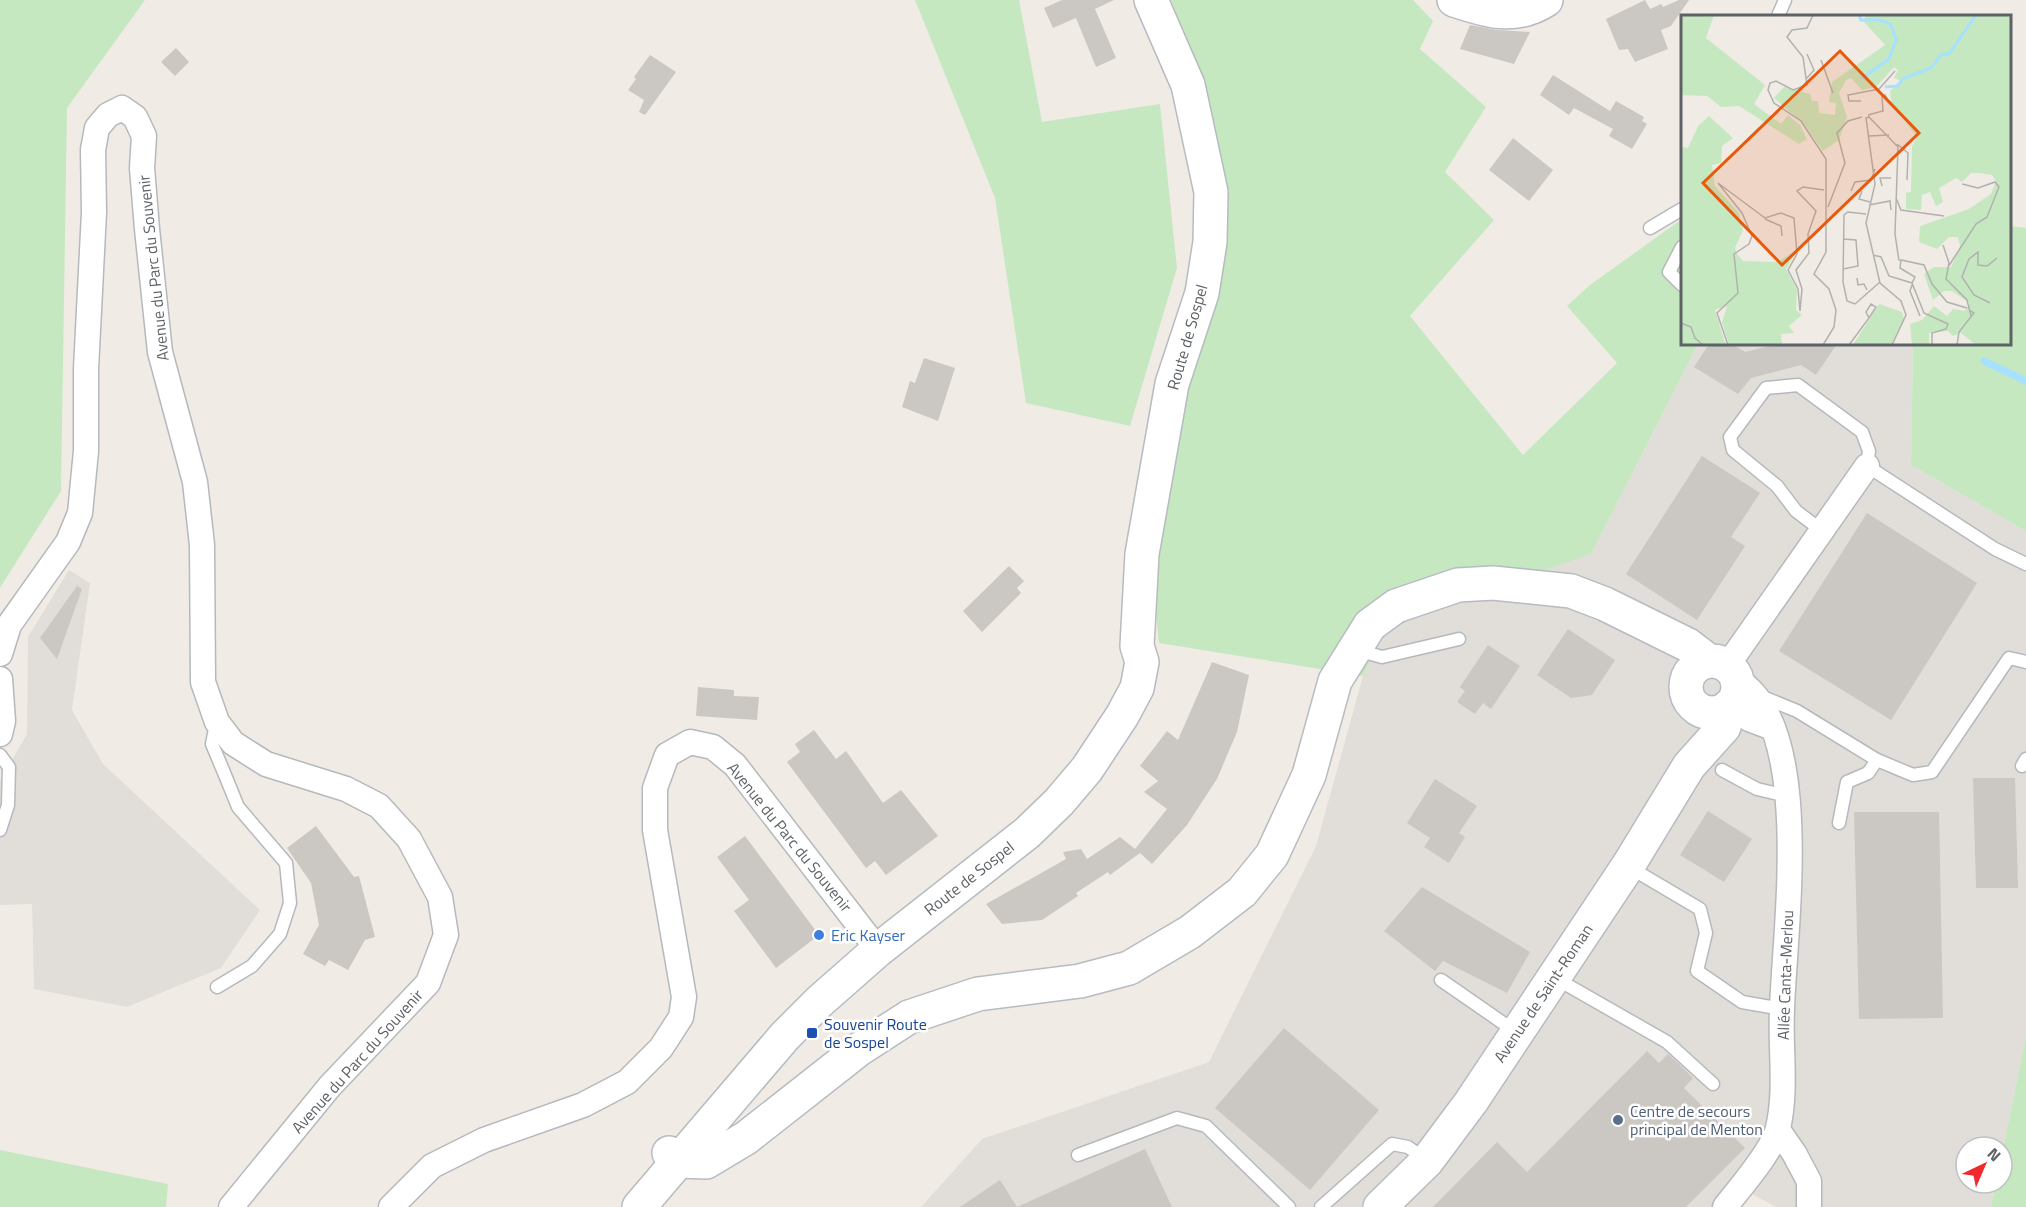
<svg xmlns="http://www.w3.org/2000/svg" width="2026" height="1207" font-family="'Titillium Web',sans-serif">
  <style>
    .industrial { fill: #e1ded9 }
    .green { fill: #c5e8c1 }
    .lines { fill: none; stroke-linecap: round; stroke-linejoin: round }
    .stream { stroke: #a6e1ff; stroke-width: 7 }
    .building { fill: #cbc7c2 }
    .lane-casing { stroke: #b6b9bc; stroke-width: 15 }
    .street-casing { stroke: #b6b9bc; stroke-width: 27 }
    .secondary-casing { stroke: #b7bbc0; stroke-width: 36 }
    .lane { stroke: #fff; stroke-width: 12 }
    .street { stroke: #fff; stroke-width: 24 }
    .secondary { stroke: #fff; stroke-width: 33 }
    .shop-dot { fill: #3f7fe0; stroke: #fff; stroke-width: 2 }
    .transit-dot { fill: #1a4fb4; stroke: #fff; stroke-width: 2 }
    .service-dot { fill: #5c6f8a; stroke: #fff; stroke-width: 2 }
    .labels { text-anchor: middle; stroke-width: 5; stroke-linejoin: round; paint-order: stroke }
    .street-label { font-size: 16px; fill: #5d6266; stroke: #fff }
    .shop-label { font-size: 16px; fill: #366cbe; stroke: #fff; text-anchor: start }
    .transit-label { font-size: 16px; fill: #164399; stroke: #fff; text-anchor: start }
    .service-label { font-size: 16px; fill: #4e5e75; stroke: #fff; text-anchor: start }
    .inset-river { fill: none; stroke: #a6e1ff; stroke-width: 3 }
    .inset-road { fill: none; stroke: #b1b1ae; stroke-width: 1.5 }
    .view { fill: #e8590c; fill-opacity: 0.15; stroke: #e8590c; stroke-width: 3 }
    .inset-edge { fill: none; stroke: #5d6266; stroke-width: 3 }
  </style>
  <rect width="100%" height="100%" fill="#f0ece5"/>
  <!-- industrial -->
  <g class="industrial">
    <path d="M1698 344H1913L1911 465 2026 531V1036L2002 1154V1147H1966V1183H1996L1991 1207H1776L1736 1185 1713 1207H921L982 1139 1209 1062 1316 846 1363 676 1384 633 1343 632 1591 554Z"/>
    <path d="M69 570 90 583 72 710 103 764 260 910 221 968 127 1007 34 989 32 904 0 905V781L27 734 28 637Z"/>
  </g>
  <!-- green -->
  <g class="green">
    <path d="M0 0H145L67 108 61 491 0 588Z"/>
    <path d="M915 0H1019L1042 122 1160 104 1177 268 1130 426 1026 403 995 198Z"/>
    <path d="M1171 0H1413L1433 21 1420 49 1486 107 1445 172 1494 220 1410 316 1523 455 1617 363 1567 306 1590 285 1682 219V344H1698L1591 554 1427 611 1385 633 1363 676 1159 643 1154 598 1183 394 1218 289 1201 79Z"/>
    <path d="M2010 226 2026 228V531L1911 465 1913 344H2010Z"/>
    <path d="M2026 1036V1207H1991L1996 1183H2002V1154Z"/>
    <path d="M0 1150 168 1184 166 1207H0Z"/>
  </g>
  <g class="lines">
    <!-- stream -->
    <path class="stream" d="M1984 361 2026 381"/>
  </g>
  <!-- building -->
  <g class="building">
    <path d="M1062 0H1114L1095 9 1116 58 1096 67 1076 18 1053 28 1044 8Z"/>
    <path d="M1645 0 1650 9 1661 4 1663 7 1679 0H1689L1671 26 1661 30 1668 49 1635 62 1628 49 1619 50 1606 19Z"/>
    <path d="M1470 25 1498 30 1530 32 1514 64 1460 49Z"/>
    <path d="M176 48 189 62 175 76 161 62Z"/>
    <path d="M650 55 676 72 645 115 639 112 644 100 628 90 636 79 634 77Z"/>
    <path d="M1553 75 1610 111 1616 101 1644 117 1642 121 1647 124 1632 149 1609 136 1613 129 1574 108 1569 115 1540 95Z"/>
    <path d="M1513 138 1553 170 1529 201 1489 170Z"/>
    <path d="M1709 344H1732L1745 352 1777 344H1837L1816 375 1801 365 1751 378 1738 394 1694 367Z"/>
    <path d="M924 358 955 368 938 421 902 407 910 381 915 383Z"/>
    <path d="M1702 456 1760 493 1731 537 1745 546 1697 620 1626 574Z"/>
    <path d="M1867 513 1977 583 1891 720 1779 651Z"/>
    <path d="M1009 566 1024 581 1017 588 1021 593 982 632 963 611Z"/>
    <path d="M77 586 82 589 57 659 40 638Z"/>
    <path d="M1568 629 1615 660 1592 695 1571 698 1537 675Z"/>
    <path d="M1488 645 1520 666 1491 709 1483 703 1475 714 1457 702 1465 691 1460 687Z"/>
    <path d="M1212 662 1249 675 1237 732 1217 779 1187 825 1152 864 1140 853 1110 875 1108 872 1076 893 1078 896 1042 920 1002 924 986 904 1066 859 1063 852 1081 849 1087 859 1120 837 1135 849 1167 809 1144 792 1158 781 1140 766 1167 731 1178 740Z"/>
    <path d="M698 687 734 690V696L759 697 757 720 696 716Z"/>
    <path d="M814 730 836 759 846 751 883 803 901 790 938 836 886 875 875 861 866 868 787 762 800 752 795 744Z"/>
    <path d="M1973 778H2015L2018 888H1976Z"/>
    <path d="M1435 779 1477 806 1459 833 1465 837 1449 863 1424 847 1430 838 1407 823Z"/>
    <path d="M1708 811 1752 839 1724 882 1680 855Z"/>
    <path d="M1854 812H1939L1943 1018 1859 1019Z"/>
    <path d="M316 826 354 877 359 876 375 937 365 940 348 970 329 960 325 966 303 954 319 925 311 883 287 848Z"/>
    <path d="M745 836 819 935 776 968 734 911 749 900 717 857Z"/>
    <path d="M1422 887 1530 952 1507 993 1443 961 1435 971 1384 931Z"/>
    <path d="M1284 1028 1379 1110 1310 1190 1215 1108Z"/>
    <path d="M1647 1051 1659 1063 1668 1054 1678 1063 1693 1078 1684 1088 1745 1148 1686 1207H1433L1497 1142 1527 1172Z"/>
    <path d="M1145 1149 1172 1207H1017Z"/>
    <path d="M1000 1180 1017 1207H960Z"/>
  </g>
  <g class="lines">
    <defs>
      <g id="lane">
        <path d="M1778 16 1785 0"/>
        <path d="M1650 228 1682 209"/>
        <path d="M1682 247 1669 272 1682 285"/>
        <path d="M1821 530 1796 511 1777 486 1733 450 1730 437 1766 388 1798 385 1862 432 1869 451 1867 466 1995 549 2026 564"/>
        <path d="M1357 650 1382 657 1459 639"/>
        <path d="M1758 695 1797 711 1877 760 1913 775 1932 772 2009 658 2026 662"/>
        <path d="M216 724 212 744 225 775 238 807 286 863 290 903 280 934 252 966 217 987"/>
        <path d="M0 755 9 767 8 805 0 830"/>
        <path d="M2022 766 2026 759"/>
        <path d="M1722 770 1757 789 1787 796"/>
        <path d="M1839 823 1847 782 1868 773 1877 760"/>
        <path d="M1629 867 1700 909 1706 933 1697 971 1742 1002 1782 1009"/>
        <path d="M1555 978 1667 1042 1713 1084"/>
        <path d="M1441 980 1516 1032"/>
        <path d="M1078 1155 1177 1118 1206 1126 1289 1207"/>
        <path d="M1321 1207 1392 1144 1408 1147 1426 1160"/>
      </g>
      <g id="street">
        <path d="M0 654 9 625 68 542 80 513 86 451V369L94 212 93 150 97 128 108 115 122 108 135 117 144 136 142 168 147 229 160 352 195 482 202 545 203 682 217 722 233 743 266 764 346 789 379 806 409 839 440 897 446 935 428 983 330 1086 231 1207"/>
        <path d="M1727 666 1867 466"/>
        <path d="M0 679 3 721 0 734"/>
        <path d="M1729 706 1749 719 1773 728"/>
        <path d="M1778 1130 1794 1153 1809 1181V1207"/>
        <path d="M391 1207 432 1166 484 1140 583 1105 627 1082 661 1048 681 1017 684 997 655 830V788L667 755 690 742 713 747 735 765 878 950"/>
        <path d="M1725 1207C1739 1189 1774 1149 1778 1128 1787 1089 1780 1049 1782 1010 1784 932 1815 725 1737 680"/>
      </g>
      <g id="secondary">
        <path d="M1454 0C1487 11 1515 20 1546 0"/>
        <circle cx="1712" cy="687" r="26"/>
        <path d="M669 1153 678 1161 706 1162 746 1138 858 1050 909 1017 978 994 1080 981 1129 968 1190 932 1242 892 1272 855 1309 775 1335 681 1370 625 1396 606 1458 585 1493 583 1571 591 1605 604 1688 645 1709 661"/>
        <path d="M639 1207 785 1036 820 1001 878 950 1027 833 1059 802 1087 769 1122 716 1137 688 1142 662 1137 646 1142 554 1172 384 1202 293 1210 242 1211 192 1188 85 1151 0"/>
        <path d="M1380 1207 1427 1161 1471 1102 1628 866 1689 766 1724 727 1729 706"/>
      </g>
    </defs>
    <!-- lane casing -->
    <use href="#lane" class="lane-casing"/>
    <!-- street casing -->
    <use href="#street" class="street-casing"/>
    <!-- secondary casing -->
    <use href="#secondary" class="secondary-casing"/>
    <!-- lane -->
    <use href="#lane" class="lane"/>
    <!-- street -->
    <use href="#street" class="street"/>
    <!-- secondary -->
    <use href="#secondary" class="secondary"/>
  </g>
  <!-- markers -->
  <circle class="shop-dot" cx="819" cy="935" r="6"/>
  <rect class="transit-dot" x="806" y="1027" width="12" height="12" rx="3"/>
  <circle class="service-dot" cx="1618" cy="1120" r="6"/>
  <g class="labels">
    <!-- street labels -->
    <g class="street-label">
      <text transform="translate(153 268) rotate(-96)" y="6">Avenue du Parc du Souvenir</text>
      <text transform="translate(1187 337) rotate(-74)" y="6">Route de Sospel</text>
      <text transform="translate(790 837) rotate(51)" y="6">Avenue du Parc du Souvenir</text>
      <text transform="translate(969 878) rotate(-38)" y="6">Route de Sospel</text>
      <text transform="translate(1785 975) rotate(-88)" y="6">Allée Canta-Merlou</text>
      <text transform="translate(1543 993) rotate(-56)" y="6">Avenue de Saint-Roman</text>
      <text transform="translate(357 1061) rotate(-48)" y="6">Avenue du Parc du Souvenir</text>
    </g>
    <!-- shop labels -->
    <g class="shop-label">
      <text x="831" y="941">Eric Kayser</text>
    </g>
    <!-- transit labels -->
    <g class="transit-label">
      <text x="824" y="1030">Souvenir Route<tspan x="824" dy="18">de Sospel</tspan></text>
    </g>
    <!-- service labels -->
    <g class="service-label">
      <text x="1630" y="1117">Centre de secours<tspan x="1630" dy="18">principal de Menton</tspan></text>
    </g>
  </g>
  <!-- overview -->
  <g transform="translate(1681 15)">
    <rect width="330" height="330" fill="#f0ece5"/>
    <path d="M0 0H33L25 23 84 70 73 89 100 109 107 100 119 110 126 124 118 129 58 91 40 92 26 81 0 80ZM185 0H330V330H295L280 318 272 321 267 316 248 318V330H231L229 309 241 305 253 291 266 301 272 294 284 296 289 288 271 276H263L252 285 243 259 253 252H270L279 231 277 222H268L256 234 238 227 239 211 288 194 310 179 315 166 311 160 299 158H290L281 167 275 163 258 173 262 187 255 191 249 177 241 180 240 195 225 194V178L230 177 231 131 236 122 210 87 209 76 220 66 213 63 217 55 213 52 195 72 181 75 170 63 165 65 158 78 166 102 158 125 142 136 123 109 93 83 103 72 129 79 131 86H137L138 98 154 100 155 88 148 87 151 67 204 30 183 7ZM28 101 52 123 41 131 40 148 31 150 34 171 58 198 62 215 54 233 57 240 62 246 96 247 111 238 113 241 105 254 116 275 115 295 121 300 108 311 113 318 100 319 101 330H0V132L7 133 17 111ZM46 291 41 307 48 330 44 328 34 295ZM198 289 221 297 223 305 210 330H172Z" fill="#c5e8c1" fill-rule="evenodd"/>
    <path class="inset-river" d="M178 0 180 5H200L210 10 215 25 208 44 180 64M204 72 216 71 223 63 250 53 261 39H268L295 0"/>
    <path class="inset-road" d="M132 0 126 13 111 15 106 22 122 42 126 70 112 75 95 66 89 68 87 75 93 88 120 106 145 144V237L133 259 148 274 155 295 153 312 142 330M126 39 133 55 126 63M140 45 152 78M180 86H168L167 80 198 74 214 56M187 100 202 96 201 82 204 80 209 88M187 101 217 132 214 219 218 246M189 102 185 103 194 169 185 208 199 268 220 286 225 300 211 330M188 121 208 120M216 129 227 138 226 165M201 171 199 163H210M170 176 174 167 190 165 194 154M181 176 178 184 189 187M215 183 220 195 263 201M188 190 209 186 210 195M147 192 164 148 156 118 167 106 181 102M185 199 167 197 163 200 162 267 166 286 174 289 199 267M84 204 100 211 101 221M262 230 268 248 265 264 286 285 290 301M192 240 200 242 208 261 231 268M267 252 295 209 306 202 318 172 314 167 297 173 281 169M162 254 177 251 175 225 162 224M176 263 177 270 183 269 186 275M231 268 234 262 219 253 220 245 243 250 251 269 266 287 286 293M231 268 243 298 267 309 265 314 251 318V330M231 270 229 276 239 301M309 288 293 280 281 262 288 244 297 237V250L306 251 316 243M0 308 10 312 14 323 22 330M47 330 36 298 57 278 53 239 68 229 71 221 61 198 37 168 84 203 100 198 113 203 116 239 107 255 117 274 119 296 121 274 115 255 128 238 127 219 135 196 116 176 122 172 143 175M168 330 188 303 185 297 190 289 195 292 188 303M276 330 278 317 293 298 288 295"/>
    <path class="view" d="M159 36 238 118 101 250 22 168Z"/>
    <rect width="330" height="330" class="inset-edge"/>
  </g>
  <!-- north arrow -->
  <g transform="translate(1984 1165) rotate(44)"><circle r="28" fill="#ffffff" stroke="#bec0c2" stroke-width="1.5"/>
  <path d="M0-4.5L10 22L0 15L-10 22Z" fill="#f12a2f"/>
  <text y="-9" font-size="16" font-weight="bold" text-anchor="middle" fill="#5d6266">N</text>
  </g>
</svg>
